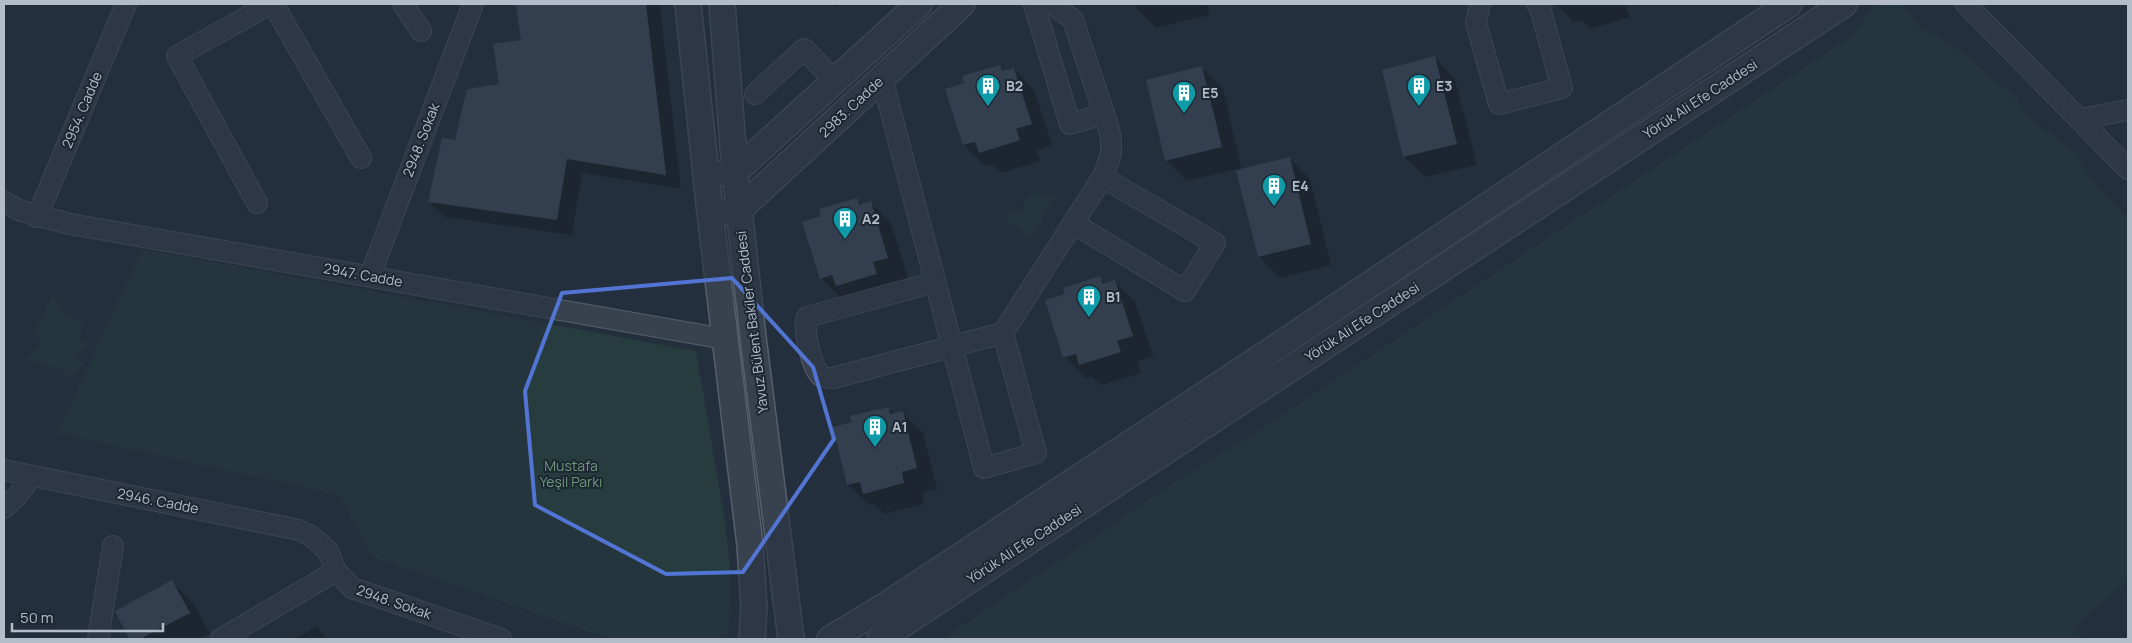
<svg xmlns="http://www.w3.org/2000/svg" width="2132" height="643" font-family="Manrope,sans-serif">
  <style>
    .green { fill: #263c3f }
    .shadow { fill: #0007 }
    .building { fill: #455162 }
    .lines { fill: none; stroke-linecap: round; stroke-linejoin: round }
    .minor-casing { stroke: #565f6c; stroke-width: 22 }
    .tertiary-casing { stroke: #565f6c; stroke-width: 28 }
    .minor { stroke: #38414e; stroke-width: 20 }
    .tertiary { stroke: #38414e; stroke-width: 25 }
    .marked { fill: none; stroke: #5274d3; stroke-width: 4; stroke-linejoin: round }
    .labels { text-anchor: middle; stroke-width: 4; stroke-linejoin: round; paint-order: stroke }
    .poi-label { font-size: 14px; font-weight: bold; fill: #b4bcc9; stroke: #1d2633; text-anchor: start }
    .street-label { font-size: 14px; fill: #b4bcc9; stroke: #1d2633 }
    .park-label { font-size: 14px; fill: #6b9a76; stroke: #1d2633 }
  </style>
  <rect width="100%" height="100%" fill="#242f3e"/>
  <!-- green -->
  <g class="green">
    <path d="M1877 4 1904 5 1919 26 1960 50 2017 99 2030 119 2076 152 2091 180 2128 218V581L2074 626 2082 639H943L1175 482 1263 428 1850 37Z"/>
    <path d="M1031 194 1056 196 1030 238 1009 222 1007 211H1020Z"/>
    <path d="M142 249 696 351 725 522 731 576 728 635 723 639H611L373 557 339 495 58 433Z"/>
    <path d="M53 296 64 313 82 322 80 339 89 344 75 356 84 365 70 378 62 369 25 360 42 344 34 330Z"/>
  </g>
  <!-- shadow -->
  <g class="shadow">
    <path d="M517 4H657L660 6 681 189 582 173 572 235 445 217 429 202 456 142 501 85 523 41Z"/>
    <path d="M832 4H842L837 8Z"/>
    <path d="M1134 4H1207L1210 15 1156 28 1135 7Z"/>
    <path d="M1556 4H1633L1626 6 1630 17 1590 29 1581 20 1574 22Z"/>
    <path d="M1435 58 1455 79 1477 165 1425 177 1405 157Z"/>
    <path d="M999 66 1005 72 1014 69 1034 90 1052 145 1036 150 1040 161 1001 173 991 164 985 166 964 145 947 90 966 84Z"/>
    <path d="M1202 68 1223 89 1242 170 1289 158 1310 179 1331 265 1280 278 1259 257 1237 169 1187 181 1166 160Z"/>
    <path d="M856 199 862 205 871 203 891 223 908 279 842 299 821 278 822 217Z"/>
    <path d="M1100 278 1106 284 1114 281 1135 302 1153 357 1137 361 1141 373 1101 385 1092 376 1085 378 1065 357 1066 295Z"/>
    <path d="M888 408 895 414 902 412 923 433 937 489 922 493 924 504 884 514 875 504 869 505 848 485 853 423Z"/>
    <path d="M172 582 193 603 210 634 200 639H131L116 611Z"/>
    <path d="M316 627 328 639H294Z"/>
  </g>
  <!-- building -->
  <g class="building">
    <path d="M516 4H646L666 175 567 159 557 220 428 202 442 138 455 140 467 89 499 84 493 44 521 40Z"/>
    <path d="M1435 56 1457 144 1403 157 1382 70Z"/>
    <path d="M1000 65 1002 71 1014 68 1032 124 1016 129 1020 140 979 153 975 142 963 145 945 89 964 83 962 76Z"/>
    <path d="M1202 66 1222 147 1165 161 1146 80Z"/>
    <path d="M1290 157 1311 244 1258 257 1236 170Z"/>
    <path d="M857 198 859 205 871 201 888 258 873 262 877 274 836 286 832 275 820 279 802 222 821 216 819 209Z"/>
    <path d="M1100 276 1103 284 1115 280 1133 336 1117 341 1121 352 1079 365 1076 354 1063 358 1045 300 1065 294 1063 288Z"/>
    <path d="M889 407 890 414 903 411 917 468 902 472 904 483 863 494 860 482 847 485 833 427 852 422 850 416Z"/>
    <path d="M172 580 190 613 140 639H129L115 611Z"/>
  </g>
  <g class="lines">
    <defs>
      <g id="minor">
        <path d="M275 4 279 14 361 158"/>
        <path d="M403 4 421 31"/>
        <path d="M1034 4 1070 124 1104 114"/>
        <path d="M1480 4 1476 23 1499 104 1562 88 1540 8 1537 4"/>
        <path d="M1966 4 2128 169"/>
        <path d="M882 78 984 468 1036 453 1003 333"/>
        <path d="M755 94 804 49 835 81"/>
        <path d="M2081 119 2128 110"/>
        <path d="M4 202 21 211 70 224 725 339"/>
        <path d="M257 203 177 56 270 4"/>
        <path d="M37 217 126 4"/>
        <path d="M1073 223 1185 291 1215 243 1102 177"/>
        <path d="M370 276 473 4"/>
        <path d="M935 282 807 317C802 327 812 369 821 376 825 378 829 378 833 378L1003 333 1104 175 1111 153V138L1107 123 1073 20 1053 4"/>
        <path d="M4 470 299 530 311 536 328 551 336 571 352 588 501 639"/>
        <path d="M4 508 18 495 32 476"/>
        <path d="M98 639 113 546"/>
        <path d="M221 639 336 571"/>
      </g>
      <g id="tertiary">
        <path d="M688 4 710 213 750 545 754 607 752 639"/>
        <path d="M722 4 735 172 753 337 791 639"/>
        <path d="M724 173 735 172 919 4"/>
        <path d="M728 212 739 210 962 4"/>
        <path d="M830 639 885 606 1263 356 1789 4"/>
        <path d="M880 639 1844 4"/>
      </g>
    </defs>
    <!-- minor casing -->
    <use href="#minor" class="minor-casing"/>
    <!-- tertiary casing -->
    <use href="#tertiary" class="tertiary-casing"/>
    <!-- minor -->
    <use href="#minor" class="minor"/>
    <!-- tertiary -->
    <use href="#tertiary" class="tertiary"/>
  </g>
  <!-- marked area -->
  <path d="M0 0H2132V643H0ZM732 278 813 367 834 439 743 572 666 574 535 505 525 391 562 293Z" fill="#242f3e" fill-opacity=".55" fill-rule="evenodd"/>
  <path class="marked" d="M732 278 813 367 834 439 743 572 666 574 535 505 525 391 562 293Z"/>
  <!-- icons -->
  <defs>
    <symbol id="building-pin" viewBox="-11 -11 22 30"><path d="M0 17L-7.5 6A9.5 9.5 0 1 1 7.5 6Z" fill="#0f9aa8" stroke="#1d2633"/><path d="M-4-6H4V6H1V3H-1V6H-4ZM-2.5-4.3h1.7v1.8h-1.7ZM.8-4.3h1.7v1.8H.8ZM-2.5-1h1.7V.8h-1.7ZM.8-1h1.7V.8H.8Z" fill="#fff"/></symbol>
  </defs>
  <g fill-rule="evenodd">
    <use href="#building-pin" x="974" y="72" width="28" height="38"/>
    <use href="#building-pin" x="1405" y="72" width="28" height="38"/>
    <use href="#building-pin" x="1170" y="79" width="28" height="38"/>
    <use href="#building-pin" x="1260" y="172" width="28" height="38"/>
    <use href="#building-pin" x="831" y="205" width="28" height="38"/>
    <use href="#building-pin" x="1075" y="283" width="28" height="38"/>
    <use href="#building-pin" x="861" y="413" width="28" height="38"/>
  </g>
  <g class="labels">
    <!-- poi labels -->
    <g class="poi-label">
      <text x="1006" y="91">B2</text>
      <text x="1436" y="91">E3</text>
      <text x="1202" y="98">E5</text>
      <text x="1292" y="191">E4</text>
      <text x="862" y="224">A2</text>
      <text x="1106" y="302">B1</text>
      <text x="892" y="432">A1</text>
    </g>
    <!-- street labels -->
    <g class="street-label">
      <text transform="translate(1700 99) rotate(-33)" y="5">Yörük Ali Efe Caddesi</text>
      <text transform="translate(851 107) rotate(-43)" y="5">2983. Cadde</text>
      <text transform="translate(82 110) rotate(-67)" y="5">2954. Cadde</text>
      <text transform="translate(421 140) rotate(-69)" y="5">2948. Sokak</text>
      <text transform="translate(363 275) rotate(10)" y="5">2947. Cadde</text>
      <text transform="translate(752 322) rotate(-97)" y="5">Yavuz Bülent Bakiler Caddesi</text>
      <text transform="translate(1362 322) rotate(-33)" y="5">Yörük Ali Efe Caddesi</text>
      <text transform="translate(158 501) rotate(11)" y="5">2946. Cadde</text>
      <text transform="translate(1024 544) rotate(-33)" y="5">Yörük Ali Efe Caddesi</text>
      <text transform="translate(394 602) rotate(19)" y="5">2948. Sokak</text>
    </g>
    <!-- park labels -->
    <g class="park-label">
      <text x="571" y="471">Mustafa<tspan x="571" dy="16">Yeşil Parkı</tspan></text>
    </g>
  </g>
  <!-- border -->
  <rect width="2132" height="643" fill="none" stroke="#b4bcc9" stroke-width="10"/>
  <!-- scale -->
  <path d="M12 623v8h151v-8" fill="none" stroke="#b4bcc9" stroke-width="2.5"/>
  <text x="20" y="623" font-size="15" fill="#b4bcc9" stroke="#1d2633" stroke-width="4" paint-order="stroke">50 m</text>
</svg>
